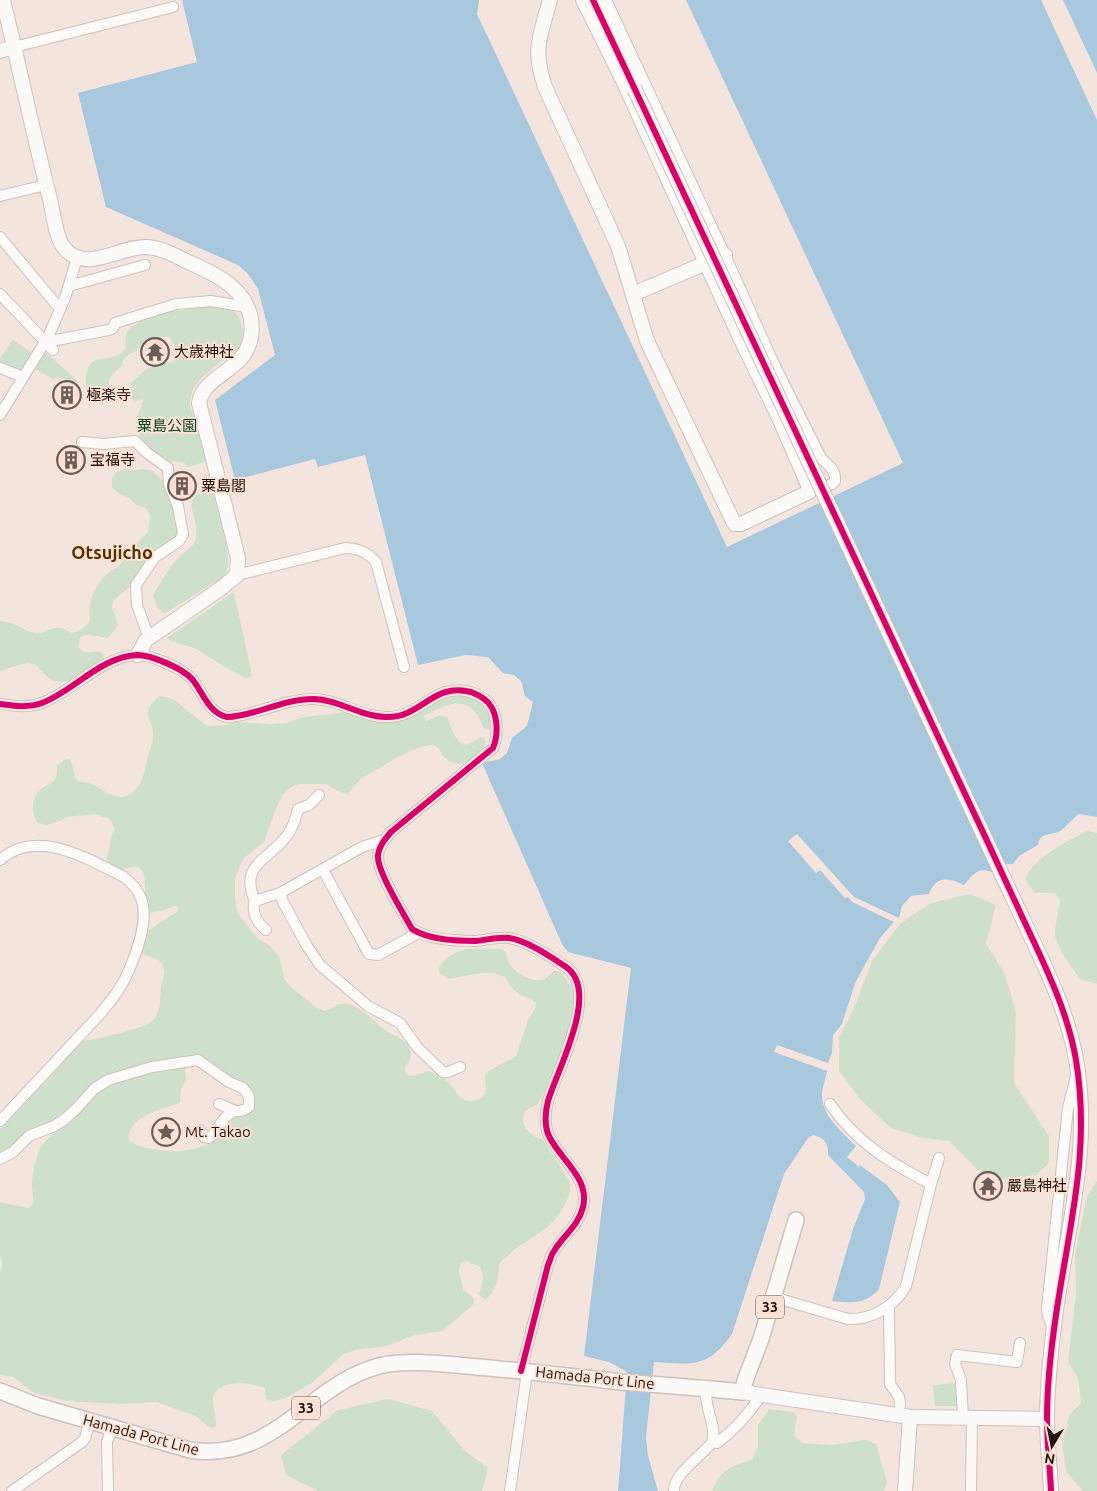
<svg xmlns="http://www.w3.org/2000/svg" width="1097" height="1491" font-family="Ubuntu,'Noto Sans JP',sans-serif">
  <style>
    .green { fill: #cee0cc; fill-rule: evenodd }
    .water { fill: #a8c8dd }
    .lines { fill: none; stroke-linecap: round; stroke-linejoin: round }
    .street-casing { stroke: #cec1bb; stroke-width: 12 }
    .secondary-casing { stroke: #cec1bb; stroke-width: 16 }
    .primary-casing { stroke: #cec1bb; stroke-width: 18 }
    .street { stroke: #fdfbfa; stroke-width: 10 }
    .secondary { stroke: #fdfbfa; stroke-width: 14 }
    .primary { stroke: #fdfbfa; stroke-width: 15 }
    .secondary-bridge-casing { stroke: #cec1bb; stroke-width: 16; stroke-linecap: butt }
    .secondary-bridge { stroke: #fdfbfa; stroke-width: 14 }
    .cycleway-casing { stroke: #fee1d4; stroke-width: 9 }
    .cycleway { stroke: #d6006c; stroke-width: 6 }
    .labels { text-anchor: middle; stroke-width: 4; stroke-linejoin: round; paint-order: stroke }
    .shield { fill: #fee1d4; stroke: #625149; stroke-width: 1 }
    .shield-label { font-size: 14px; font-weight: bold; fill: #1f130d }
    .poi-label { font-size: 15px; fill: #1f130d; stroke: #fee1d4; text-anchor: start }
    .park-label { font-size: 15px; fill: #094727; stroke: #fee1d4 }
    .street-label { font-size: 15px; fill: #1f130d; stroke: #fee1d4 }
    .quarter-label { font-size: 18px; font-weight: bold; fill: #563200; stroke: #fee1d4 }
  </style>
  <rect width="100%" height="100%" fill="#f4e4de"/>
  <!-- green -->
  <g class="green">
    <path d="M213 305C219 306 228 306 232 310 245 319 246 340 237 352 234 357 228 358 224 360 219 362 215 367 211 370 198 380 190 388 190 405L207 461 189 467 183 462 162 461 142 444 136 421 144 399 136 401 132 399 130 388 132 382 144 371 164 360 167 363 173 362C179 353 175 345 169 337H162L127 356 123 360 122 365C115 373 108 375 108 387L96 400C90 398 87 396 86 390 84 341 108 371 126 348 126 343 124 336 127 332 132 323 160 313 170 308L179 311 187 306Z"/>
    <path d="M13 340 33 354 21 373 0 367V358Z"/>
    <path d="M44 351 79 382 78 383 57 377 53 379 33 368Z"/>
    <path d="M125 469 131 471 140 469 152 470 163 481 177 519 180 531 174 540 146 560 134 583 113 601 112 608 116 617 118 625 108 638C99 637 89 633 81 636L78 646C83 655 90 652 99 651L104 655 103 660C88 671 66 691 48 677 42 673 38 664 30 663 24 662 7 669 0 671V621C10 622 18 625 26 630 27 630 33 633 33 633 48 636 53 620 71 633 81 631 85 628 90 620 87 603 95 585 107 574 111 570 117 569 120 565 130 553 137 542 148 532L150 516 146 508 135 504 128 497 121 495 112 488V479L116 472Z"/>
    <path d="M212 488C216 507 230 549 228 566 227 572 224 575 220 579L164 614 157 607 153 595C161 583 169 567 179 557 186 550 195 547 196 537 200 512 175 499 212 488Z"/>
    <path d="M234 592 252 676 244 678 194 648 170 641 167 638Z"/>
    <path d="M456 695C476 697 489 705 491 726L489 730 483 727C472 695 452 701 428 714L424 716 425 720 426 721 440 715 447 717C451 725 457 749 468 744 474 742 477 738 483 737 485 739 486 741 485 744 484 751 470 763 463 764 457 765 447 761 443 756 440 752 440 749 436 746 424 739 372 772 360 780 356 783 352 790 348 795L336 790 326 784H300L293 786 283 794 277 806 264 842 243 859 235 878V898L238 914 257 938 270 946 280 958 284 979 291 987 317 1008 325 1011C333 1008 339 1002 347 1004 363 1007 373 1021 385 1030 395 1037 407 1038 411 1052 412 1059 407 1063 404 1069L407 1075 412 1076 429 1071C435 1074 442 1076 447 1081 456 1089 458 1103 473 1101 479 1100 483 1097 486 1093L485 1077 489 1071 516 1056 528 1020 535 1009 536 1003C532 999 530 999 525 997 516 993 509 986 505 977L494 973H481L449 979 440 973 438 969C455 943 474 949 501 949L506 952C507 955 507 960 509 963 516 974 532 984 545 979 548 977 551 973 554 971H559C565 978 572 985 574 994 578 1022 552 1082 537 1105 513 1112 523 1134 543 1140 548 1148 567 1175 570 1183 571 1188 569 1197 566 1202 552 1234 520 1240 499 1264 499 1278 497 1290 486 1299L481 1297 479 1293C483 1284 485 1276 480 1267L466 1261 461 1262 459 1270 463 1290 474 1298 473 1305 442 1331 415 1335 387 1346 356 1350 344 1354 312 1383 284 1399 273 1401 266 1399 265 1388C251 1382 215 1379 213 1399 212 1408 217 1417 216 1426L213 1428 208 1426 195 1416 157 1402 118 1404 66 1401 32 1392 13 1377 0 1375V1271C3 1267 3 1261 0 1257V1202L28 1208 33 1204C34 1198 33 1194 32 1188 32 1176 35 1159 40 1149 43 1142 51 1137 55 1130L49 1125 38 1127 25 1132 10 1148 0 1152V1129L18 1106 47 1080 79 1042C94 1039 146 1030 155 1018 161 1009 160 999 161 988 161 981 167 973 163 966 159 956 148 958 141 952 143 945 144 938 148 932 150 929 172 915 178 911V907L175 906 161 911 149 913C147 907 146 902 146 897 144 882 149 858 122 870L107 863C106 857 107 856 109 850 112 840 108 840 115 829L110 819 95 814 66 817 60 821 46 825 38 823C31 813 31 798 40 790 45 785 52 785 56 778 57 775 57 769 57 766L64 760 70 759C73 765 74 778 77 780 82 783 88 782 92 784 101 788 110 797 120 797 140 798 145 771 148 756 150 750 153 743 153 737 155 718 137 716 159 696L173 699 207 726 226 725 235 722 270 724 287 723 304 717 346 712 378 720ZM206 1063 253 1103C250 1116 244 1117 232 1116 224 1125 216 1139 205 1145 186 1155 147 1152 129 1141 126 1116 162 1109 180 1103L181 1089 186 1080 185 1070 188 1065Z"/>
    <path d="M1088 831 1097 833V984L1080 979C1072 967 1057 948 1055 935 1054 930 1060 907 1060 900L1055 893H1035L1025 879C1033 858 1069 840 1088 831Z"/>
    <path d="M970 894 996 905 986 944 1005 974 1016 1012 1014 1083 1049 1136V1163L1036 1175 1009 1179 985 1177 949 1141 923 1138 891 1128 861 1100 839 1071V1037L855 1006 872 961 900 924 931 903Z"/>
    <path d="M1097 1181V1491H1083L1066 1471 1062 1444 1069 1415 1081 1403 1078 1378 1068 1362 1076 1293 1075 1255 1087 1196Z"/>
    <path d="M956 1383 957 1406H935L933 1385Z"/>
    <path d="M388 1399 432 1411 465 1451 488 1468 482 1491H318L286 1475 281 1455 338 1410Z"/>
    <path d="M769 1409 793 1412 797 1416 794 1435 802 1443 831 1445 865 1440 876 1444 887 1482 884 1491H712C721 1470 730 1466 752 1460L758 1447V1425Z"/>
  </g>
  <!-- water -->
  <g class="water">
    <path d="M182 0H479L477 14 727 547 903 463 686 0H1041L1097 120V817L1079 814C1072 819 1067 826 1060 831 1052 836 1040 831 1038 845L1019 856 1013 864H1002L992 872C977 867 974 874 964 885 949 878 936 875 929 894L911 896 902 906 899 918 854 897 797 834 788 841 816 873 820 870 845 898 848 897 852 902 894 922 880 938 855 983 842 1024 833 1035 832 1053 828 1063 777 1045 774 1052 827 1071C826 1078 822 1088 822 1094 821 1115 843 1133 856 1146L847 1157 859 1167 860 1165 887 1185 900 1202 879 1289C865 1305 851 1303 832 1301L853 1229 865 1199 864 1192 828 1155C829 1143 824 1138 813 1135L808 1138 784 1174 732 1334C707 1369 693 1364 654 1362L646 1437 648 1456 658 1491H618L627 1372 609 1362 584 1356 631 968 568 952 562 944 482 763 500 759 507 753 512 738 527 726 533 702 525 696 521 681 514 675 503 673 488 657 466 655 418 665 365 455 318 467 315 459 235 480 215 400 275 355 258 289 249 275 238 265 106 207 78 93 197 62Z"/>
    <path d="M1063 0H1097V73Z"/>
  </g>
  <g class="lines">
    <defs>
      <g id="street">
        <path d="M581 0 621 81 738 338 777 418 809 492 832 484 835 481C836 470 828 465 821 458L774 364 725 255 606 0"/>
        <path d="M14 47 173 7"/>
        <path d="M0 196 46 185"/>
        <path d="M0 237 60 309"/>
        <path d="M69 286 145 265"/>
        <path d="M0 294 53 350"/>
        <path d="M46 342 109 330 113 328 115 323 176 304 211 301 247 307"/>
        <path d="M0 368 23 377"/>
        <path d="M0 415 48 337 65 298 77 258"/>
        <path d="M82 442 103 444 135 441 147 453 168 468 169 484 178 506 183 534 179 541 155 557 136 585 137 605 149 638"/>
        <path d="M237 575 345 548C358 548 367 552 376 562L404 667"/>
        <path d="M0 704C14 706 28 708 42 703 74 691 100 657 137 655 151 655 182 668 192 679 203 692 208 713 227 717 255 716 283 699 313 699 338 699 361 717 386 717 422 718 432 682 471 692 479 695 488 700 492 708 498 720 498 736 493 748L391 832C385 839 379 846 378 855 376 870 404 914 412 929 429 940 455 941 475 941 486 940 497 937 509 938 526 940 551 957 566 967 601 991 557 1070 548 1101 545 1112 544 1128 550 1138 562 1161 590 1179 583 1207 579 1225 563 1236 554 1251 551 1255 550 1261 548 1265L521 1371"/>
        <path d="M319 795 309 805 298 809C296 817 293 827 288 834 271 860 238 863 255 901L280 893 362 847 384 840"/>
        <path d="M0 860C37 827 88 859 124 877 130 882 136 887 139 894 152 917 135 957 125 979 119 991 109 1003 101 1013L0 1121"/>
        <path d="M323 870 369 954 378 955 418 933"/>
        <path d="M280 893 283 902 307 946 320 965 368 1006 400 1023 418 1048 443 1072H448L460 1067"/>
        <path d="M255 901C251 912 257 923 266 930"/>
        <path d="M200 1130 204 1137 209 1138C220 1130 222 1115 235 1111"/>
        <path d="M0 1159 13 1152 29 1136 54 1126 65 1119 78 1107 94 1089 108 1080 152 1067 198 1060 229 1082 243 1088 249 1096V1107C238 1116 231 1108 219 1104"/>
        <path d="M931 1184 939 1158"/>
        <path d="M773 1297 848 1319C872 1320 895 1306 906 1286L931 1184C890 1163 856 1142 830 1104"/>
        <path d="M889 1306 890 1384 899 1397 900 1403 899 1415"/>
        <path d="M1053 1329 1048 1316 1047 1308 1068 1108 1076 1076"/>
        <path d="M963 1417 961 1380 955 1364 957 1355 1017 1362 1020 1343"/>
        <path d="M713 1441 717 1443C736 1429 749 1414 762 1394"/>
        <path d="M12 1491 82 1442 85 1438 90 1421"/>
        <path d="M108 1491 107 1442 112 1427"/>
        <path d="M510 1491 527 1372"/>
        <path d="M674 1491C673 1474 703 1455 713 1441 716 1424 704 1407 706 1389"/>
        <path d="M971 1491 972 1417"/>
      </g>
      <g id="secondary">
        <path d="M3 0C19 66 33 133 50 199 53 212 56 240 65 249 87 274 122 245 147 247 161 248 174 255 186 261 220 276 257 293 251 337 245 372 204 374 199 403L238 558 237 575 220 589 146 640 138 655"/>
        <path d="M550 0C540 37 532 48 545 87L618 246 647 341 733 521 735 524H741L809 492"/>
        <path d="M593 0 634 88"/>
        <path d="M0 51 14 47"/>
        <path d="M633 294 725 255"/>
        <path d="M1020 913C1041 959 1065 1004 1075 1054 1093 1146 1067 1227 1055 1317 1051 1350 1047 1385 1047 1419 1047 1443 1050 1467 1051 1491"/>
        <path d="M742 1392 910 1417 1047 1419"/>
        <path d="M905 1491 910 1417"/>
      </g>
      <path id="primary" d="M0 1391 38 1406 190 1450C275 1463 307 1385 379 1366 410 1358 457 1366 489 1368 533 1372 577 1377 621 1382 661 1385 702 1388 742 1392L746 1378 761 1339 796 1220"/>
    </defs>
    <!-- street casing -->
    <use href="#street" class="street-casing"/>
    <!-- secondary casing -->
    <use href="#secondary" class="secondary-casing"/>
    <!-- primary casing -->
    <use href="#primary" class="primary-casing"/>
    <!-- street -->
    <use href="#street" class="street"/>
    <!-- secondary -->
    <use href="#secondary" class="secondary"/>
    <!-- primary -->
    <use href="#primary" class="primary"/>
    <defs>
      <path id="secondary-bridge" d="M634 88 1020 913"/>
    </defs>
    <!-- secondary-bridge casing -->
    <use href="#secondary-bridge" class="secondary-bridge-casing"/>
    <!-- secondary-bridge -->
    <use href="#secondary-bridge" class="secondary-bridge"/>
    <defs>
      <g id="cycleway">
        <path d="M593 0C707 242 821 485 934 728 963 789 991 849 1019 910 1041 958 1067 1007 1076 1060 1091 1151 1069 1226 1056 1315 1051 1349 1047 1384 1047 1419 1047 1443 1050 1467 1051 1491"/>
        <path d="M0 704C14 706 28 708 42 703 74 691 100 657 137 655 151 655 182 668 192 679 203 692 208 713 227 717 255 716 283 699 313 699 338 699 361 717 386 717 422 718 432 682 471 692 479 695 488 700 492 708 498 720 498 736 493 748L391 832C385 839 379 846 378 855 376 870 404 914 412 929 429 940 455 941 475 941 486 940 497 937 509 938 526 940 551 957 566 967 601 991 557 1070 548 1101 545 1112 544 1128 550 1138 562 1161 590 1179 583 1207 579 1225 563 1236 554 1251 551 1255 550 1261 548 1265L521 1371"/>
      </g>
    </defs>
    <!-- cycleway casing -->
    <use href="#cycleway" class="cycleway-casing"/>
    <!-- cycleway -->
    <use href="#cycleway" class="cycleway"/>
  </g>
  <!-- icons -->
  <defs>
    <symbol id="temple-ring" viewBox="-11 -11 22 22"><circle r="9.5" fill="#fee1d4" stroke="#6a5c56" stroke-width="1.5"/><path d="M0-6L5-2H3V0L6.5 2.5H4V6H1.5V3h-3V6H-4V2.5H-6.5L-3 0V-2H-5Z" fill="#6a5c56"/></symbol>
    <symbol id="building-ring" viewBox="-11 -11 22 22"><circle r="9.5" fill="#fee1d4" stroke="#6a5c56" stroke-width="1.5"/><path d="M-4-6H4V6H1V3H-1V6H-4ZM-2.5-4.3h1.7v1.8h-1.7ZM.8-4.3h1.7v1.8H.8ZM-2.5-1h1.7V.8h-1.7ZM.8-1h1.7V.8H.8Z" fill="#6a5c56"/></symbol>
    <symbol id="sight-ring" viewBox="-11 -11 22 22"><circle r="9.5" fill="#fee1d4" stroke="#6a5c56" stroke-width="1.5"/><path d="M0-6L1.8-2.2L6-1.7L2.9 1.2L3.7 5.4L0 3.3L-3.7 5.4L-2.9 1.2L-6-1.7L-1.8-2.2Z" fill="#6a5c56"/></symbol>
  </defs>
  <g fill-rule="evenodd">
    <use href="#temple-ring" x="139" y="336" width="32" height="32"/>
    <use href="#building-ring" x="51" y="379" width="32" height="32"/>
    <use href="#building-ring" x="55" y="444" width="32" height="32"/>
    <use href="#building-ring" x="166" y="470" width="32" height="32"/>
    <use href="#sight-ring" x="150" y="1116" width="32" height="32"/>
    <use href="#temple-ring" x="972" y="1170" width="32" height="32"/>
  </g>
  <g class="labels">
    <!-- shield labels -->
    <g class="shield">
      <rect x="756" y="1295.5" width="28" height="23" rx="4"/>
      <rect x="292" y="1396.5" width="28" height="23" rx="4"/>
    </g>
    <g class="shield-label">
      <text x="770" y="1312">33</text>
      <text x="306" y="1413">33</text>
    </g>
    <!-- poi labels -->
    <g class="poi-label">
      <text x="174" y="357">大歳神社</text>
      <text x="86" y="400">極楽寺</text>
      <text x="90" y="465">宝福寺</text>
      <text x="201" y="491">粟島閣</text>
      <text x="185" y="1137">Mt. Takao</text>
      <text x="1007" y="1191">嚴島神社</text>
    </g>
    <!-- park labels -->
    <g class="park-label">
      <text x="167" y="431">粟島公園</text>
    </g>
    <!-- street labels -->
    <g class="street-label">
      <text transform="translate(595 1378) rotate(6)" y="5">Hamada Port Line</text>
      <text transform="translate(141 1435) rotate(15)" y="5">Hamada Port Line</text>
    </g>
    <!-- quarter labels -->
    <g class="quarter-label">
      <text x="112" y="559">Otsujicho</text>
    </g>
  </g>
  <!-- north arrow -->
  <g transform="translate(1052 1446) rotate(190)" stroke="#fee1d4" stroke-width="4" paint-order="stroke">
  <path d="M0-4L9 19L0 12L-9 19Z" fill="#1f130d"/>
  <text y="-8" font-size="14" font-weight="bold" text-anchor="middle" fill="#1f130d">N</text>
  </g>
</svg>
